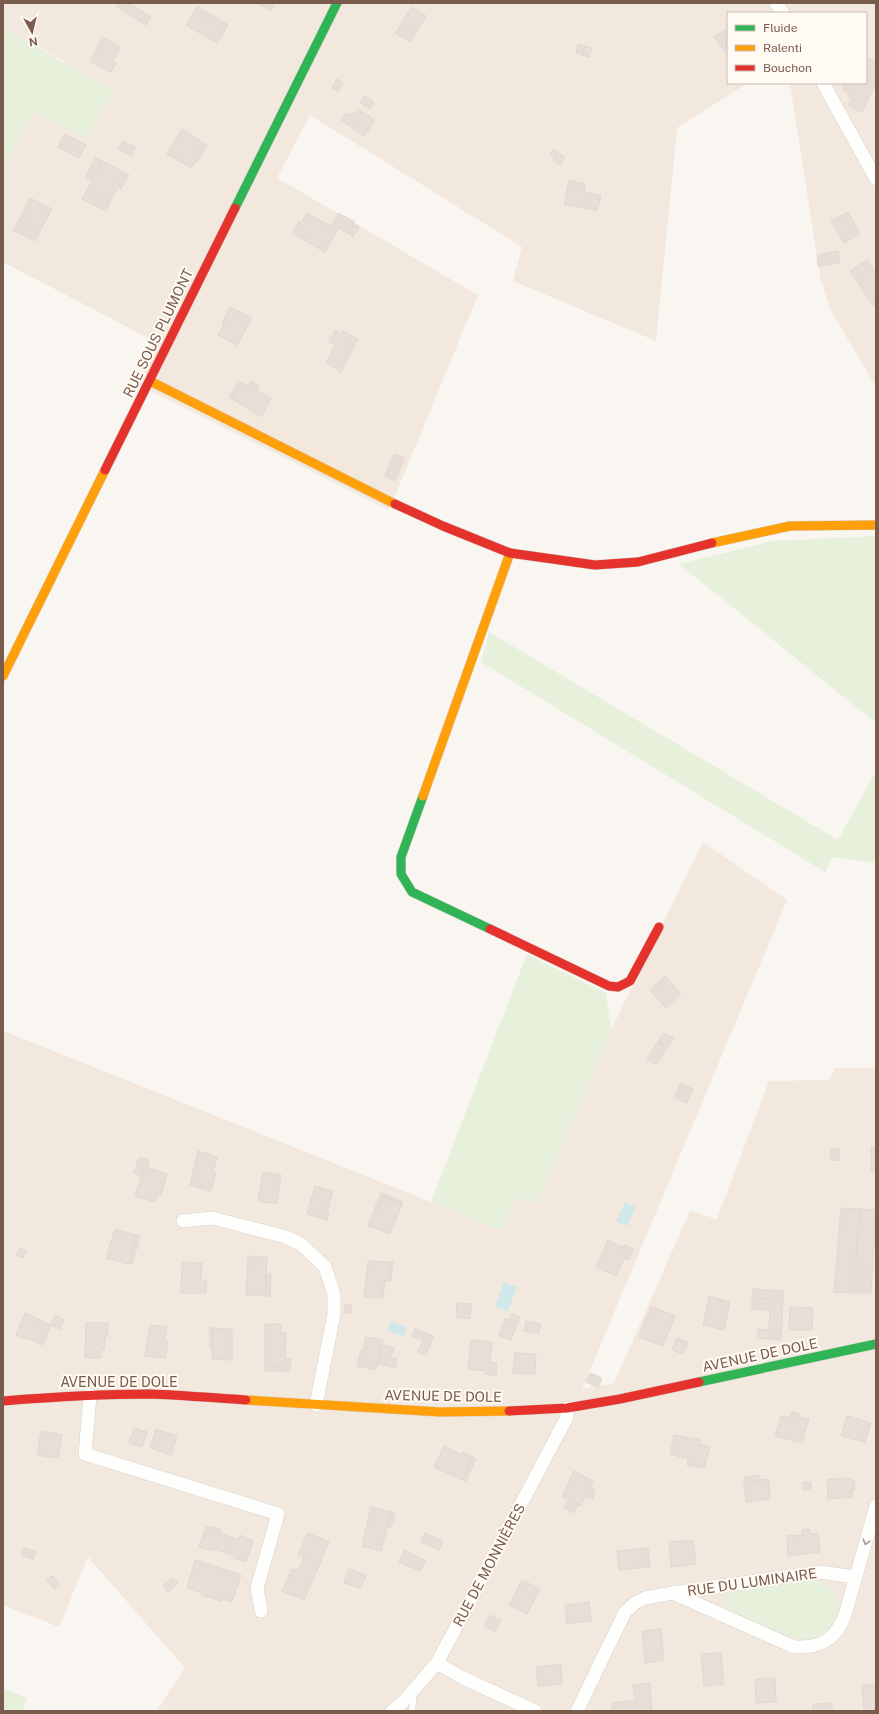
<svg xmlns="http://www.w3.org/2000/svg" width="879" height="1714" font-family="'Public Sans',sans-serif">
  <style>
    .residential { fill: #f2e8de }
    .green { fill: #e7f0db }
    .water { fill: #d0e8ea }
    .building { fill: #e6ded7; stroke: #e2d8d2 }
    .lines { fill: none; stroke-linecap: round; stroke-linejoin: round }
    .lane-casing { stroke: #d7d1cb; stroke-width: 7 }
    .street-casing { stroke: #d7d1cb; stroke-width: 14 }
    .fast-casing { stroke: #d9d2cb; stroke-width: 10 }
    .slow-casing { stroke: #d9d2cb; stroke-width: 10 }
    .jam-casing { stroke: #d9d2cb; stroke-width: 10 }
    .lane { stroke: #fefefd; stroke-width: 6 }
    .street { stroke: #fefefd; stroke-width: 13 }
    .fast { stroke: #30b455; stroke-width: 9 }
    .slow { stroke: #ff9f0a; stroke-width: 9 }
    .jam { stroke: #e5322d; stroke-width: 9 }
    .oneway { stroke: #a8958b }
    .labels { text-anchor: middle; stroke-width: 4; stroke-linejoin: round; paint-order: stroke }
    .street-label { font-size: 14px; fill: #7a5c4d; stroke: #fffaf3 }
  </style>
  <rect width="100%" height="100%" fill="#f9f5f0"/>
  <!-- residential -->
  <g class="residential">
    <path d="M3 3H876V387L830 309 820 276 790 83H866V13H728V83H748L677 128 656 341 513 281 522 247 310 115 277 178 478 295 389 510 139 385 156 342 3 262V167L34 113 86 137 64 61 3 28Z"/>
    <path d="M703 842 787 900 582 1389 614 1383 690 1211 717 1219 769 1081 830 1080 835 1068H876V1711H156L185 1668 88 1557 59 1627 3 1605V1031L501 1230 517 1197 537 1204 611 1030Z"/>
  </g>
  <!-- green -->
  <g class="green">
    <path d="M3 28 115 91 86 137 34 113 3 167Z"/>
    <path d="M876 536V723L679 564 772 541Z"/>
    <path d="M489 632 838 840 876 771V863L833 857 825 872 481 662Z"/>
    <path d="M527 954 606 993 611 1030 537 1204 517 1197 501 1230 431 1202Z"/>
    <path d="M810 1580C855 1586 843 1639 806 1640 793 1641 747 1619 731 1613 725 1608 725 1600 728 1594L736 1590Z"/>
    <path d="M3 1688 27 1698 23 1711H3Z"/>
  </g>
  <!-- water -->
  <g class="water">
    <path d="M625 1202 636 1207 627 1226 616 1221Z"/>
    <path d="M504 1282 517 1287 508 1311 495 1307Z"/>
    <path d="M390 1321 407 1327 404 1336 387 1331Z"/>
  </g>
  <!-- building -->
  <g class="building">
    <path d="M117 3H129L151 17 146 25 116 6Z"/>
    <path d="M258 3H276L271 11Z"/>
    <path d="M197 6 210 14 208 16 196 9Z"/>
    <path d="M412 7 426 16 410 42 395 33Z"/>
    <path d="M196 9 208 16 210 14 228 25 217 43 186 25Z"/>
    <path d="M728 28V55L714 37Z"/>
    <path d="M102 37 120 47 113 61 117 63 111 72 90 62Z"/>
    <path d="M578 44 585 46 582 55 576 53Z"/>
    <path d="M585 46 592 48 589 57 582 55Z"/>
    <path d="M866 57 876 62V82L862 112 849 106 852 98 848 96 849 93 843 90 845 83H866Z"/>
    <path d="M337 79 343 83 338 92 332 88Z"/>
    <path d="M364 96 374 102 370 109 360 102Z"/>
    <path d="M358 109 375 120 364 136 341 120 346 113 350 116 353 113 355 114Z"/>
    <path d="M182 129 205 144 191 168 167 154Z"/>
    <path d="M64 134 86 145 81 154 60 143Z"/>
    <path d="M123 141 135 147 131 156 118 149Z"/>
    <path d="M60 143 81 154 79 158 58 147Z"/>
    <path d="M205 144 207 145 197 162 195 160Z"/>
    <path d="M553 149 565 157 561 165 553 160 555 157 550 154Z"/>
    <path d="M95 158 102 161 92 181 85 178Z"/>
    <path d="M102 161 125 173 110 202 87 190Z"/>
    <path d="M125 173 129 175 121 189 118 187Z"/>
    <path d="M569 180 585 184 584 192 601 196 597 211 564 204Z"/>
    <path d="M87 190 110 202 106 211 82 199Z"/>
    <path d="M30 198 52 209 40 231 19 220Z"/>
    <path d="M848 212 860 234 844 243 831 221Z"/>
    <path d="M307 213 338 230 325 252 292 233 299 221 301 223Z"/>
    <path d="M338 213 355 222 349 234 332 225Z"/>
    <path d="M19 220 40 231 35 241 13 230Z"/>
    <path d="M354 224 359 226 353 237 349 234Z"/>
    <path d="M838 251 840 263 818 266 817 255Z"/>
    <path d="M867 260 876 272V303L873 305 850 271Z"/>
    <path d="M230 307 252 318 237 345 218 335 224 324 222 322Z"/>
    <path d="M335 330 341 334 343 331 358 339 341 372 326 363 335 345 329 342Z"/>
    <path d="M238 381 241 382 232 399 229 398Z"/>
    <path d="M251 381 259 385 256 390 248 386Z"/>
    <path d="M241 382 271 398 261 417 232 399Z"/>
    <path d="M394 454 405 458 403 462 392 458Z"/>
    <path d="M392 458 403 462 395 481 385 476Z"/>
    <path d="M665 976 681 994 666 1008 650 990Z"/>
    <path d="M664 1033 674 1039 667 1048 658 1042Z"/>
    <path d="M658 1042 667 1048 656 1065 647 1059Z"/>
    <path d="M681 1083 693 1089 690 1096 677 1091Z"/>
    <path d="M677 1091 690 1096 687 1103 674 1097Z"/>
    <rect x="871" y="1147" width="5" height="24"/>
    <path d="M832 1148 840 1149 838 1161 830 1160Z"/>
    <path d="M198 1151 217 1157 213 1172 216 1173 211 1191 190 1185Z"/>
    <path d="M140 1158 148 1160 149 1163 148 1169 144 1167 141 1175 134 1173 138 1160Z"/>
    <path d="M144 1167 167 1174 161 1195H157L155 1202 135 1196Z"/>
    <path d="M263 1172 281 1175 277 1204 258 1201Z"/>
    <path d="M315 1186 333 1191 327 1212 329 1213 327 1220 307 1214Z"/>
    <path d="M381 1193 403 1202 402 1204 383 1196 378 1209 375 1208Z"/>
    <path d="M383 1196 402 1204 390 1234 368 1226 375 1208 378 1209Z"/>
    <path d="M841 1208 860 1209 856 1260V1293L834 1292Z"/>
    <path d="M860 1209 876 1210 871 1293H856V1260Z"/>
    <path d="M115 1229 137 1235 129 1264 106 1258Z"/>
    <path d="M137 1235 140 1236 132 1264 129 1263Z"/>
    <path d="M608 1240 628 1250 616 1276 596 1267Z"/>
    <path d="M624 1245 634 1249 629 1260 624 1258 628 1250 623 1247Z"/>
    <path d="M20 1248 26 1251 23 1258 16 1255Z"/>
    <path d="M248 1256 267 1257 265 1296 246 1295Z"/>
    <path d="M368 1261 390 1262 388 1281H385L383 1298 364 1297Z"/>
    <path d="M182 1262 202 1263 201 1281H207L206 1293H181Z"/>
    <path d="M390 1262H393L391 1281H388Z"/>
    <path d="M266 1273 271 1274 270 1297 265 1296V1284L267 1283Z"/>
    <path d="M753 1289 784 1291 783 1300 752 1298Z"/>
    <path d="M709 1296 730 1302 724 1330 703 1325Z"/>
    <path d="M752 1298 783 1300 781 1340 757 1338 758 1329 769 1330 770 1310 752 1309Z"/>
    <path d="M457 1303 471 1304 470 1319 456 1317Z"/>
    <rect x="345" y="1305" width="6" height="8"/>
    <path d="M651 1306 675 1316 663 1346 639 1337Z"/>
    <path d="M790 1307 813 1308 812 1330H789Z"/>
    <path d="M25 1313 51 1325 43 1345 25 1337V1339L16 1335Z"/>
    <path d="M512 1314 520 1317 511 1340 499 1336 505 1318 510 1320Z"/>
    <path d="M55 1315 64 1320 60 1329 51 1325Z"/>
    <path d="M526 1321 541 1324 538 1334 524 1331Z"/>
    <path d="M86 1323H108L107 1337H105L104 1350H100V1358H85Z"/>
    <path d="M265 1324H281V1333L286 1332 285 1359H291L290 1371H280V1366H265Z"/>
    <path d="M150 1325 167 1327 165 1341H168L165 1358 145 1356Z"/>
    <path d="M210 1327 213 1328V1349H210Z"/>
    <path d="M213 1328 232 1329V1360L212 1359Z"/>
    <path d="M415 1329 434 1336 426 1355 418 1352 423 1340 412 1336Z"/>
    <path d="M366 1337 383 1340 376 1370 357 1366 361 1350 363 1351Z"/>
    <path d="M677 1338 688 1342 683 1354 672 1350Z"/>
    <path d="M471 1340 492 1342 490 1362 497 1363 496 1376 485 1374V1371L468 1369Z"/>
    <path d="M382 1345 394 1348 391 1357 397 1359 395 1368 378 1364Z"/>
    <path d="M515 1353 536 1354 535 1374 513 1373Z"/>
    <rect x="265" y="1366" width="15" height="5"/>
    <path d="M590 1373 602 1378 598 1388 586 1382Z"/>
    <path d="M794 1412 798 1413 800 1417 809 1419 802 1443 775 1436 781 1416 789 1418 791 1413Z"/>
    <path d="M847 1416 871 1423 865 1442 841 1436Z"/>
    <path d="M134 1428 147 1432 142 1447 129 1443Z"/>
    <path d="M156 1429 177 1436 171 1455 150 1448Z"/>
    <path d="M41 1431 62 1435 58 1458 37 1455Z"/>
    <path d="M674 1435 700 1440 699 1444 710 1447 704 1468 687 1465 688 1459 670 1454Z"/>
    <path d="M444 1446 461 1455 462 1452 473 1457 463 1480 434 1467Z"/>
    <path d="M473 1457 476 1459 466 1481 463 1480Z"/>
    <path d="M574 1471 593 1481 580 1506 562 1497Z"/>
    <path d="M760 1475V1480L744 1482V1477Z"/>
    <path d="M851 1478 852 1481 854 1480 855 1489 852 1490 853 1497 828 1499 827 1479Z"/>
    <path d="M769 1479 770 1499 746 1502 744 1482Z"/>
    <rect x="803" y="1482" width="8" height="8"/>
    <path d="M590 1487 594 1489 595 1492 592 1499 585 1496Z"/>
    <path d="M568 1500 578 1504 574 1513 564 1508Z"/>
    <path d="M371 1507 391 1512 381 1551 362 1546Z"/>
    <path d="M391 1511 395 1513 391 1527 388 1526Z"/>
    <path d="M206 1526 221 1529 220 1533 239 1540 240 1535 253 1541 246 1562 233 1558 234 1555 214 1549 213 1551 199 1547Z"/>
    <path d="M809 1529 810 1534 818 1533 820 1552 788 1556 787 1536 802 1535V1530Z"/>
    <path d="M308 1533 329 1542 304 1600 282 1591 292 1569 298 1571 304 1558 298 1555Z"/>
    <path d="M425 1533 443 1541 439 1550 421 1542Z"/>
    <path d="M693 1540 696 1564 671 1567 669 1542Z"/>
    <path d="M23 1548 36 1552 33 1559 21 1555Z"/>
    <path d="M648 1548 650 1567 619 1570 617 1551Z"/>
    <path d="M404 1550 426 1561 420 1571 399 1562Z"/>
    <path d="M195 1560 241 1575 232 1602 222 1599 221 1601 201 1595 202 1593 187 1588Z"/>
    <path d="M349 1569 366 1575 361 1588 344 1583Z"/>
    <path d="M52 1575 60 1585 54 1589 47 1580Z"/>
    <path d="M173 1578 178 1583 168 1592 163 1586Z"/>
    <path d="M522 1580 540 1589 527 1614 509 1605Z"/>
    <path d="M589 1602 591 1621 567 1624 565 1605Z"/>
    <path d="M490 1615 501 1620 495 1632 484 1626Z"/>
    <path d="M661 1629 664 1660 645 1663 642 1631Z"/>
    <path d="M721 1653 724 1684 704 1686 701 1654Z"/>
    <path d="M561 1664 562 1684 538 1686 536 1667Z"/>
    <path d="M775 1678 776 1702 756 1703 755 1679Z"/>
    <path d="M650 1683 652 1710 638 1711 636 1700H635L633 1685Z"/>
    <path d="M876 1684V1711H864L862 1685Z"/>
    <path d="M636 1700 638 1711H612V1703Z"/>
    <path d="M832 1703V1711H813V1704Z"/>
  </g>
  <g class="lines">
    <defs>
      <path id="lane" d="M412 1711 414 1693"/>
      <g id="street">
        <path d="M776 3 783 13"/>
        <path d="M823 83 876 179"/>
        <path d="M183 1221 212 1218 286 1237 301 1244 325 1267 334 1294V1314L316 1405"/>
        <path d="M90 1395 85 1454 278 1514 257 1588 261 1611"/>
        <path d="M673 1593 820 1572 855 1577"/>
        <path d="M437 1663 461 1677 535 1711"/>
        <path d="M392 1711 403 1702 437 1663 567 1417V1408"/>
        <path d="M577 1711 625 1612 635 1603 645 1598 673 1593 794 1647C820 1648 836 1640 845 1615L876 1506"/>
      </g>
      <g id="fast">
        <path d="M235 208 337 3"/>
        <path d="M423 796 401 857V874L412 892 490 929"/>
        <path d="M699 1382 876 1344"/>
      </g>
      <g id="slow">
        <path d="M150 381 395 504"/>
        <path d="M712 543 790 526 876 525"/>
        <path d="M3 676 105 470"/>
        <path d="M423 796 510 553"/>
        <path d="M246 1400 440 1412 509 1411"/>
      </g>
      <g id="jam">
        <path d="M105 470 235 208"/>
        <path d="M395 504 443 526 510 553 595 565 638 562 712 543"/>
        <path d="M490 929 609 986 618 987 630 981 659 927"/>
        <path d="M3 1401C52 1397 100 1394 149 1394 181 1395 214 1398 246 1400"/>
        <path d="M509 1411 567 1408 620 1399 699 1382"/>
      </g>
    </defs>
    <!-- lane casing -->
    <use href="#lane" class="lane-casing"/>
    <!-- street casing -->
    <use href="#street" class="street-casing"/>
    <!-- fast casing -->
    <use href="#fast" class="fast-casing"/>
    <!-- slow casing -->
    <use href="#slow" class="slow-casing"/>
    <!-- jam casing -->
    <use href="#jam" class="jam-casing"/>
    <!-- lane -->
    <use href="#lane" class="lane"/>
    <!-- street -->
    <use href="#street" class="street"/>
    <!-- fast -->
    <use href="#fast" class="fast"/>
    <!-- slow -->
    <use href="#slow" class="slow"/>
    <!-- jam -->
    <use href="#jam" class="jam"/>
  </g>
  <!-- one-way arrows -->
  <defs><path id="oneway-chevron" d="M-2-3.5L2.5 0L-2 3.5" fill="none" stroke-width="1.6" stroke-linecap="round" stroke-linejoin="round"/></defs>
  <use class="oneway" href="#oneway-chevron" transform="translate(866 1542) rotate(106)"/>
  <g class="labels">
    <!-- street labels -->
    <g class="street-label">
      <text transform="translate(158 333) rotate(-64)" y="5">RUE SOUS PLUMONT</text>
      <text transform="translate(760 1355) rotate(-12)" y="5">AVENUE DE DOLE</text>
      <text x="119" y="1387">AVENUE DE DOLE</text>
      <text transform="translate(443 1396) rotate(1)" y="5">AVENUE DE DOLE</text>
      <text transform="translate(489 1565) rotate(-62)" y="5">RUE DE MONNIÈRES</text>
      <text transform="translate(752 1582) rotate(-8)" y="5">RUE DU LUMINAIRE</text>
    </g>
  </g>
  <!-- border -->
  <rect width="879" height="1714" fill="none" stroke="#7a5c4d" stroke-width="8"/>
  <!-- legend -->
  <rect x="727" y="12" width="140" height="72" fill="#fffaf3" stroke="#cabbb1"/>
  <rect x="735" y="25" width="20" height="6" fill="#30b455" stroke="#cabbb1"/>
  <text x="763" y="32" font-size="12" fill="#7a5c4d">Fluide</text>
  <rect x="735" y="45" width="20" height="6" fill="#ff9f0a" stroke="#cabbb1"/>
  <text x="763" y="52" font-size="12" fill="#7a5c4d">Ralenti</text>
  <rect x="735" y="65" width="20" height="6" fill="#e5322d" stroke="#cabbb1"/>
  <text x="763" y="72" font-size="12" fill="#7a5c4d">Bouchon</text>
  <!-- north arrow -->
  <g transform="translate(32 32) rotate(172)" stroke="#fffaf3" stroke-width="3" paint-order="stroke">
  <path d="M0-3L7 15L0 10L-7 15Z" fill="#7a5c4d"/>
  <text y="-6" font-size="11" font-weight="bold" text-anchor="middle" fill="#7a5c4d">N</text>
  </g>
</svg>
